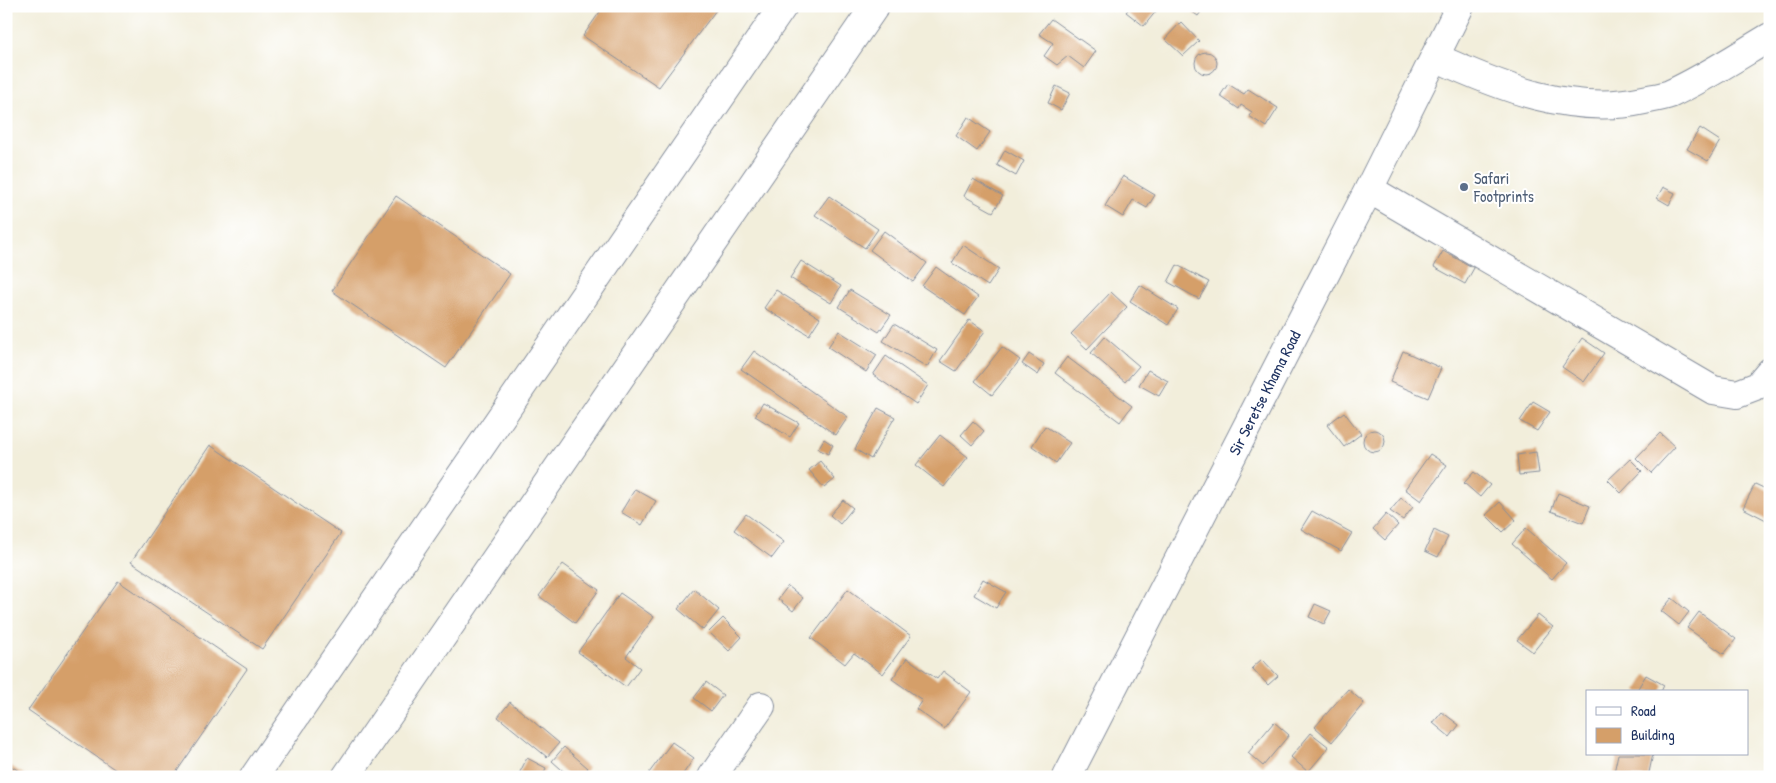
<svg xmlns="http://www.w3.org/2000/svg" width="1776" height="783" font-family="'Patrick Hand',sans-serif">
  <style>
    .building { fill: #d59f69 }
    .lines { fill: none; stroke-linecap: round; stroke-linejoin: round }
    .minor-casing { stroke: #868e9c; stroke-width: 30 }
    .major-casing { stroke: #868e9c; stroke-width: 30 }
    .minor { stroke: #fff; stroke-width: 28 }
    .major { stroke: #fff; stroke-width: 28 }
    .service-dot { fill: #5c6f8a; stroke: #fff; stroke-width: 2 }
    .labels { text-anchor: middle; stroke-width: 4; stroke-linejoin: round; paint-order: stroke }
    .service-label { font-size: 16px; fill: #4e5e75; stroke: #fff; text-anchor: start }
    .street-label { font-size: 16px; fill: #1b2f5e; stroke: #fff }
  </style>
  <rect width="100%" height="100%" fill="#fff"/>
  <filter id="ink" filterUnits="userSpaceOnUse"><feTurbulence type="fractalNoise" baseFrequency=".02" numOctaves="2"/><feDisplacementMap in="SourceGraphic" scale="10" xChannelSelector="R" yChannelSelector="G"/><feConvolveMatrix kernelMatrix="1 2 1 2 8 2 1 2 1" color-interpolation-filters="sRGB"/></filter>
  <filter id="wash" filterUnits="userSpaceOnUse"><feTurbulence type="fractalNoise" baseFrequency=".0096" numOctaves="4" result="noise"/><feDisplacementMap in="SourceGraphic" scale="20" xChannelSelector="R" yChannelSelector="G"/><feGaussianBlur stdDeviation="1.12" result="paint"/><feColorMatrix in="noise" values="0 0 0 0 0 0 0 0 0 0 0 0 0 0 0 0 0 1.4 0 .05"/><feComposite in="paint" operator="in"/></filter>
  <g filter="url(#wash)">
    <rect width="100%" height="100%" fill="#f2eedb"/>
    <g id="blocks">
      <!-- building -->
      <g class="building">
        <path d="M604 6H719L659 87 583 36Z"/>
        <path d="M1131 6H1152L1157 10 1144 26 1126 12Z"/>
        <path d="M1184 6H1205L1198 16Z"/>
        <path d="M1051 19 1096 51 1084 68 1068 56 1057 65 1044 56 1053 43 1039 34Z"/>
        <path d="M1181 22 1199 41 1183 56 1165 39Z"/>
        <circle cx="1206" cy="63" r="11"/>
        <path d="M1228 84 1244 94 1248 89 1278 108 1266 127 1249 116 1252 112 1241 105 1239 109 1220 96Z"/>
        <path d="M1056 86 1070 93 1061 110 1048 103Z"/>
        <path d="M968 117 990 132 977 151 956 136Z"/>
        <path d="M1700 128 1720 141 1708 161 1687 149Z"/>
        <path d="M1005 150 1024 161 1016 176 997 165Z"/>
        <path d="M1123 176 1155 195 1147 208 1133 200 1123 217 1105 206Z"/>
        <path d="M973 179 1003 196 993 212 964 196Z"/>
        <path d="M1663 187 1675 193 1669 205 1657 198Z"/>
        <path d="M396 196 510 274 446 368 332 291Z"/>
        <path d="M829 196 878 229 865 248 815 215Z"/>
        <path d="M884 231 927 263 913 282 870 250Z"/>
        <path d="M963 245 999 269 988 286 952 263Z"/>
        <path d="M1443 251 1474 268 1465 284 1434 267Z"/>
        <path d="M801 261 841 286 831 303 790 278Z"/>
        <path d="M1177 265 1209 282 1199 299 1168 282Z"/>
        <path d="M936 267 978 297 965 315 922 286Z"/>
        <path d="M1140 285 1178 309 1168 325 1130 301Z"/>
        <path d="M776 290 820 318 809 335 764 308Z"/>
        <path d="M850 290 891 315 879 332 839 307Z"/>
        <path d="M1111 292 1127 307 1087 349 1071 334Z"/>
        <path d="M969 320 985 331 956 371 940 361Z"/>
        <path d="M894 324 937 350 927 367 883 341Z"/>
        <path d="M839 331 877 355 866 372 828 347Z"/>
        <path d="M1105 337 1139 366 1125 382 1091 353Z"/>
        <path d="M1582 338 1604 353 1584 382 1562 367Z"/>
        <path d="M1002 347 1020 360 992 395 975 381Z"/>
        <path d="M754 351 848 417 836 435 741 369Z"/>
        <path d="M1403 351 1441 368 1428 398 1390 382Z"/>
        <path d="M1029 354 1044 364 1038 375 1022 364Z"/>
        <path d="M886 356 928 385 916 404 873 375Z"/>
        <path d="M1067 357 1132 406 1120 422 1055 373Z"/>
        <path d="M1148 370 1168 381 1159 396 1139 385Z"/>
        <path d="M1533 402 1550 412 1537 431 1520 421Z"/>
        <path d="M763 403 799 423 790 437 755 416Z"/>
        <path d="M878 408 895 417 871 459 855 449Z"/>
        <path d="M1344 412 1361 434 1344 447 1327 425Z"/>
        <path d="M973 421 984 431 972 445 961 435Z"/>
        <path d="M1045 426 1070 443 1056 463 1032 446Z"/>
        <circle cx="1374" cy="441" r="11"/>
        <path d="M1660 433 1675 447 1651 473 1636 458Z"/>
        <path d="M940 435 968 457 944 487 916 465Z"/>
        <path d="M824 439 833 445 828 454 818 449Z"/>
        <path d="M210 445 341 533 262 649 131 562Z"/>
        <path d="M1536 452 1539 473 1519 475 1517 455Z"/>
        <path d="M1430 454 1447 465 1421 501 1405 489Z"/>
        <path d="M1630 459 1642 471 1621 493 1608 480Z"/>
        <path d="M820 461 835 479 824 488 809 470Z"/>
        <path d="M1474 472 1490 485 1480 497 1464 483Z"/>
        <path d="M1755 484 1770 491V522L1743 508Z"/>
        <path d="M635 489 656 501 642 525 621 512Z"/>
        <path d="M1558 493 1590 506 1583 523 1551 511Z"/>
        <path d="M1401 498 1413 507 1403 520 1390 511Z"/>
        <path d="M843 500 853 508 840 524 830 515Z"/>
        <path d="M1500 502 1516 520 1503 532 1486 515Z"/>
        <path d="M1312 511 1352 533 1341 551 1301 529Z"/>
        <path d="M746 514 784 542 772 558 734 530Z"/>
        <path d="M1386 514 1398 525 1385 540 1373 529Z"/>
        <path d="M1526 528 1566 563 1552 579 1512 544Z"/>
        <path d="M1434 530 1448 537 1438 557 1425 551Z"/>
        <path d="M563 564 599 590 575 623 539 596Z"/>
        <path d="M983 579 1006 592 996 608 974 595Z"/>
        <path d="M118 581 247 669 173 777H126L28 710Z"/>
        <path d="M788 586 803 598 793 611 778 599Z"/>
        <path d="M694 589 719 610 703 630 678 609Z"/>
        <path d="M848 589 911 636 883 674 854 653 845 664 811 638Z"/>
        <path d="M620 593 654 617 626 657 640 668 626 687 578 652Z"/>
        <path d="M1672 598 1689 612 1679 625 1661 611Z"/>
        <path d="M1315 604 1331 611 1324 624 1309 617Z"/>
        <path d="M1699 612 1736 639 1724 654 1687 628Z"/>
        <path d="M1538 615 1553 627 1533 652 1517 640Z"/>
        <path d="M723 618 742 637 729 651 709 632Z"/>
        <path d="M907 658 937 679 943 671 971 692 944 729 916 709 922 700 892 679Z"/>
        <path d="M1262 659 1278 676 1268 685 1252 668Z"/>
        <path d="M1646 675 1664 685 1661 692H1640L1637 690Z"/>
        <path d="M706 682 723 695 711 711 694 698Z"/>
        <path d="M1348 689 1364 703 1332 742 1315 727Z"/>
        <path d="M510 702 559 743 547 757 498 717Z"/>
        <path d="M1442 712 1459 725 1450 737 1433 723Z"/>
        <path d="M1274 722 1289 735 1263 766 1248 753Z"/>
        <path d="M1311 733 1329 747 1308 772 1291 757Z"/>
        <path d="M672 742 694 758 681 777H646Z"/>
        <path d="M564 747 588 768 581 777H570L552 761Z"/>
        <path d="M1618 754H1653L1648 777H1613Z"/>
        <path d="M527 758 546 768 542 777 518 776Z"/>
        <path d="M8 764 28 777H6V767Z"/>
        <path d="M594 770 602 777H588Z"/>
      </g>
    </g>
  </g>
  <g filter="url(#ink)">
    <use href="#blocks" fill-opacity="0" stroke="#868e9c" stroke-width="1"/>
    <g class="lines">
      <defs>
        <g id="minor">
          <path d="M1435 57C1500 87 1572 116 1644 100 1653 98 1662 97 1670 94 1705 78 1738 56 1770 37"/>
          <path d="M1369 189 1713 390 1737 394 1758 386 1770 372"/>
          <path d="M254 777 783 6"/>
          <path d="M346 777 875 6"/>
          <path d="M712 777 761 706"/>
        </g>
        <g id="major">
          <path id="s1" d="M1067 777 1369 189 1460 6"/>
        </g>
      </defs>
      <!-- minor casing -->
      <use href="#minor" class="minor-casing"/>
      <!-- major casing -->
      <use href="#major" class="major-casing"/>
      <!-- minor -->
      <use href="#minor" class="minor"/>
      <!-- major -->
      <use href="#major" class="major"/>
    </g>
  </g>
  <!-- markers -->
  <circle class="service-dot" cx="1464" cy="187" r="5"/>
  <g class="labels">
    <!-- service labels -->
    <g class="service-label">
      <text x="1474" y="184">Safari<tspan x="1474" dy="18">Footprints</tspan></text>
    </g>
    <!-- street labels -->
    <g class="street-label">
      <text dy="6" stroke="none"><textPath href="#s1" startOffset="432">Sir Seretse Khama Road</textPath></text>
    </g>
  </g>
  <!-- margin -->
  <rect width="1776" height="783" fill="none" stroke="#fff" stroke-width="25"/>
  <!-- legend -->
  <rect x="1586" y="690" width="162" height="65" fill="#ffffff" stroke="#a4acbf"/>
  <rect x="1596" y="707" width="25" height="8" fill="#ffffff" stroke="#a4acbf"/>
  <text x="1631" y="716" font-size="15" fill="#1b2f5e">Road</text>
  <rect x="1596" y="728" width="25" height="15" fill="#d59f69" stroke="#a4acbf"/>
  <text x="1631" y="740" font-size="15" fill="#1b2f5e">Building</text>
</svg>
